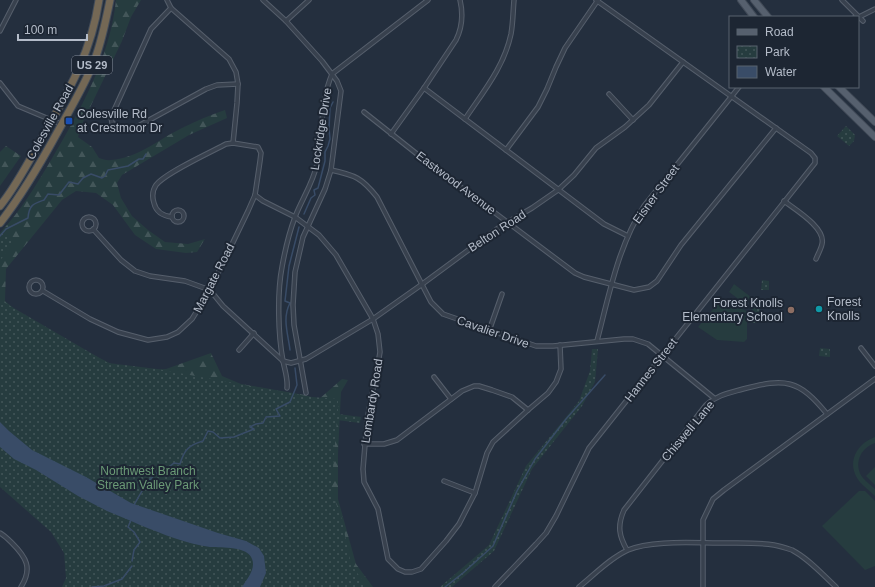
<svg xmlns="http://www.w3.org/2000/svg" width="875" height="587" font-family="Arial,sans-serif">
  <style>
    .grass { fill: #263c3f }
    .forest { fill: url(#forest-firs) }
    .park { fill: url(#park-dots) }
    .water { fill: #394c67 }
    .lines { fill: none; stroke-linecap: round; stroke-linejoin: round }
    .stream { stroke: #394c67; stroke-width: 1.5 }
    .street-casing { stroke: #565f6c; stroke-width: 5.5 }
    .primary-casing { stroke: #414a57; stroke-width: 8 }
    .highway-casing { stroke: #434c59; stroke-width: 9 }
    .street { stroke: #38414e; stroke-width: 3.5 }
    .primary { stroke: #56606e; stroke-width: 6 }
    .highway { stroke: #746855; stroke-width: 7 }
    .transit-dot { fill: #1a4fb4; stroke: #1d2633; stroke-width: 1.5 }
    .culture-dot { fill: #0f9aa8; stroke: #1d2633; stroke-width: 1.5 }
    .education-dot { fill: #8d6e63; stroke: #1d2633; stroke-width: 1.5 }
    .labels { text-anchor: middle; stroke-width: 4; stroke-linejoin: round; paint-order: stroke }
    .shield { fill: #1d2633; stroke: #878f9c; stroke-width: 1 }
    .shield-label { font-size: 11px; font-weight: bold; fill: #b4bcc9 }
    .poi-label { font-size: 12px; fill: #b4bcc9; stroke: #1d2633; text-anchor: start }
    .street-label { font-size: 12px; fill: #b4bcc9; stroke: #1d2633 }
    .park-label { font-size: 12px; fill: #6b9a76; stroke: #1d2633 }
  </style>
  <defs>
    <pattern id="forest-firs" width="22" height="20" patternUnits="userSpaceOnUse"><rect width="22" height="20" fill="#263c3f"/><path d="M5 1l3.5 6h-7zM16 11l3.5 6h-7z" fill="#435659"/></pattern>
    <pattern id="park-dots" width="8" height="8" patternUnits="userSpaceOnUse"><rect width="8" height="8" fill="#263c3f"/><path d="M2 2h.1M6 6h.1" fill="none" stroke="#435659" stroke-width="1.8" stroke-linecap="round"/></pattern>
  </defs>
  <rect width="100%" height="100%" fill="#242f3e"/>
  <!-- grass -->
  <g class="grass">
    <path d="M734 284 751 297 745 304 729 292Z"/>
    <path d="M720 301 747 311V339L744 342 717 340 698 327Z"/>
    <path d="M875 437V443C860 448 853 465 863 478 866 482 871 485 875 489V496C870 491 863 486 859 481 846 463 856 444 875 437Z"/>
    <path d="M875 467V485L866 476Z"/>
    <path d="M859 491H865L875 501V566L865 570 822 526Z"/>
  </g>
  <!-- forest -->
  <g class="forest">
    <path d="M116 0H141L131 17 122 41 83 122 78 137 92 147 99 158C103 159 107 161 111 160 138 158 159 139 182 128 196 121 210 115 225 110L227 118 189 135 122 175 117 183 121 198 132 216 148 230 165 242 188 244 205 239 197 252 186 253 156 249 135 235 113 205 96 193 76 191 62 200 6 269 5 301 22 315 82 349 125 371 166 369 211 353 222 376 241 384 305 395 318 400 342 379 348 380 341 392 338 454V499L356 564 373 587H260L0 422V233C21 210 35 187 51 160 80 111 110 58 116 0Z"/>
    <path d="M6 146 21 156 0 186V152Z"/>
  </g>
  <!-- park -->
  <g class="park">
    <path d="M846 126 855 135 854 141 849 146 837 136Z"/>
    <path d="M2 233 14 240 0 261V235Z"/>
    <path d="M762 280 769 281V290H761Z"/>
    <path d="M0 300 108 363 157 369 312 397 338 399V414L361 417 360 423 337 420 331 491 341 516 351 564 367 587H62L66 578 64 553 51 532 0 487Z"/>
    <path d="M753 301H761L759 323H751Z"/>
    <path d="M820 348 830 349V357L819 356Z"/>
    <path d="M592 349H598L595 382 582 406 532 469 494 551 452 587H440L489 545 526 466 579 401 590 371Z"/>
  </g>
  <!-- water -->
  <path class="water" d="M0 422 9 431 32 450 86 477 131 503 218 533 246 541 259 548 264 556 266 573 260 587H242C247 579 256 569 252 559 248 546 222 548 210 547 186 544 163 534 140 525L131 521 107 511 78 496 36 470 14 459 0 447Z"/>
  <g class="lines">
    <!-- stream -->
    <g class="stream">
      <path d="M304 214 311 198 315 195 314 190 318 188 325 161V152L328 146 330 139 329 128 330 108 333 102"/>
      <path d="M0 236 6 229 28 218C29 205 33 204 44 200L48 194 59 195 69 182 78 184 83 178 91 174 102 178 105 176 108 170 128 166 139 159H143L146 154"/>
      <path d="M290 350C288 334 282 318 290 303L285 301 289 266 299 227"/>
      <path d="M134 505C141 493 148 478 160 471 166 468 169 468 174 463L180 464C184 450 189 445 203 441L208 431 213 432 220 438 234 437 254 429 250 427 256 424 263 423 266 417 280 416 276 409 290 402 297 385 295 368"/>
      <path d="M131 520 128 527 134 532 140 542 134 550 132 561"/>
      <path d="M92 587 104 586 122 579 132 566"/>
      <path d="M445 587 463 573 493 546 517 491 535 459 566 419 605 375"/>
    </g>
    <defs>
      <g id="street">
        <path d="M167 0 171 8 229 59 236 72 238 84 237 103 233 143"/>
        <path d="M263 0 286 21 322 61 337 81 341 91 331 170 325 189 303 237 295 272 293 305 294 325 306 393"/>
        <path d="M842 0 863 21"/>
        <path d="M171 8 151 29 111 117 112 123 125 130H131L206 89 217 85 238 84"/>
        <path d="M855 17H859L875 9"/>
        <path d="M286 21 309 0"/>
        <path d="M0 31 16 0"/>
        <path d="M0 83 18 106 61 124"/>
        <path d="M424 88 604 224 628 236"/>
        <path d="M609 94 633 120"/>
        <path d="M364 112 422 158 575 273 584 277 634 290 649 287 657 281 681 245 776 128"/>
        <path d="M465 119C483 92 504 67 511 34 513 23 513 11 514 0"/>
        <path d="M391 134 424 88 456 40C462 28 463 13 460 0"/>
        <path d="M506 150 538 107 547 89 556 67 565 48 598 0"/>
        <path d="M331 170C355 175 362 178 377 197L431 302 443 314 536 346H553L624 339H633L648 344 714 398"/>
        <path d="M255 195 263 201 295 217 319 235 336 255 373 319 378 334 380 352 378 364 367 420 363 469 364 482 378 509 388 559 398 569 405 572H412L421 569 446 541 459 524 475 493 487 453 493 442 528 410 548 393 556 382 561 369 560 345"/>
        <path d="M784 201C796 210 826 228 822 244 821 249 818 254 816 259"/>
        <circle cx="178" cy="216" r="6"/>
        <circle cx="89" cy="224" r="7"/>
        <path d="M93 229 121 260 135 271 150 276 185 281 210 290 223 306 283 361"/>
        <circle cx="36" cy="287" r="7"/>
        <path d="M43 291 90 319 118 332 148 340 167 337 178 332 192 319 210 290 248 211 255 195 260 161 261 153 258 147 233 143 226 144C211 152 165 173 156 185 152 191 152 197 154 203 156 212 164 216 172 217"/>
        <path d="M489 331 502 294"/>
        <path d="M597 341C609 295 618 246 644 206L739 87"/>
        <path d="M861 348 875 366"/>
        <path d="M239 350 254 333"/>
        <path d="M283 361 291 363 306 359 373 319 421 285 501 226 532 208 558 190 574 175 596 148 625 127 649 105 683 62"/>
        <path d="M434 377 451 399"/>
        <path d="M287 388C288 379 285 371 283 361 278 335 277 293 282 267 285 250 289 233 295 217 302 199 313 183 317 164 323 134 320 102 332 74L428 0"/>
        <path d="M364 444H384L397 440 462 391 474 386H479L492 390 512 397 528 410"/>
        <path d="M444 481 475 493"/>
        <path d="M0 533C4 535 8 539 12 543 26 557 33 568 21 587"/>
        <path d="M627 550C619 536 617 526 624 510L706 405C717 395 729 393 743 389 785 378 799 379 827 414"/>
        <path d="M495 587 536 544 546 533 556 516 589 448 815 163V158L811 153 596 0"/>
        <path d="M579 587C594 575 610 558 628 550 651 540 693 543 719 543 737 543 756 542 774 545 780 546 786 548 792 550 809 559 822 574 836 587"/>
        <path d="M703 587V520L713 499 724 490 875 379"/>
      </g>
      <g id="primary">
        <path d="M741 0 754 17"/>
        <path d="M754 0 768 17"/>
        <path d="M824 87 875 137"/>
        <path d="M839 87 875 122"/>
      </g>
      <g id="highway">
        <path d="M0 206C17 185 29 161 42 138 68 92 91 54 99 0"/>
        <path d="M0 223C22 195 40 164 57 133 70 109 85 85 95 59 102 40 106 20 110 0"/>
      </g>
    </defs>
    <!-- street casing -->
    <use href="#street" class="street-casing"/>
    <!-- primary casing -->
    <use href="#primary" class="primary-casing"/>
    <!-- highway casing -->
    <use href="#highway" class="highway-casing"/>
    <!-- street -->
    <use href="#street" class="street"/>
    <!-- primary -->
    <use href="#primary" class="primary"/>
    <!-- highway -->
    <use href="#highway" class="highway"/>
  </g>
  <!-- markers -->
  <rect class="transit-dot" x="65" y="117" width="8" height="8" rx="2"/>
  <circle class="culture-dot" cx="819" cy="309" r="4"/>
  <circle class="education-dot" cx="791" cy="310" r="4"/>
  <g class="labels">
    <!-- shield labels -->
    <rect class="shield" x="72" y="56" width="40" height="18" rx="3"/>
    <g class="shield-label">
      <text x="92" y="69">US 29</text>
    </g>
    <!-- poi labels -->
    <g class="poi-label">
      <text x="77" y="118">Colesville Rd<tspan x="77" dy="14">at Crestmoor Dr</tspan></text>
      <text x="827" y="306">Forest<tspan x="827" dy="14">Knolls</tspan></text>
      <text x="783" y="307" text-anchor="end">Forest Knolls<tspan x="783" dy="14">Elementary School</tspan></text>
    </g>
    <!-- street labels -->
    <g class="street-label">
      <text transform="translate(50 122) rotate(-61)" y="4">Colesville Road</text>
      <text transform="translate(321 129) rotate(-81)" y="4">Lockridge Drive</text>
      <text transform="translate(456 183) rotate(37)" y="4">Eastwood Avenue</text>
      <text transform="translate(656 194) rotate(-54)" y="4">Eisner Street</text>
      <text transform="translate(497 231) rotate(-33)" y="4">Belton Road</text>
      <text transform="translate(214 278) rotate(-63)" y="4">Margate Road</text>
      <text transform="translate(493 332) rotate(19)" y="4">Cavalier Drive</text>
      <text transform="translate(651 370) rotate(-52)" y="4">Hannes Street</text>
      <text transform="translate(372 401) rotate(-81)" y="4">Lombardy Road</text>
      <text transform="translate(688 431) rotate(-50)" y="4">Chiswell Lane</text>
    </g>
    <!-- park labels -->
    <g class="park-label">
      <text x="148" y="475">Northwest Branch<tspan x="148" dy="14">Stream Valley Park</tspan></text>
    </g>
  </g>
  <!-- legend -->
  <rect x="729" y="16" width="130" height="72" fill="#1d2633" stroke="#59626f"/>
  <rect x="737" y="29" width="20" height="6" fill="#56606e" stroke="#59626f"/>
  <text x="765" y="36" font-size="12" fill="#b4bcc9">Road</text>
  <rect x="737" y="46" width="20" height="12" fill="url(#park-dots)" stroke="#59626f"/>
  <text x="765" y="56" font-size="12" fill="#b4bcc9">Park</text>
  <rect x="737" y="66" width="20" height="12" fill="#394c67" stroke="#59626f"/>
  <text x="765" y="76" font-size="12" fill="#b4bcc9">Water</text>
  <!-- scale -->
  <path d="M18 34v6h69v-6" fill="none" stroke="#b4bcc9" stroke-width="2"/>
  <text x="24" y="34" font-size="12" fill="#b4bcc9" stroke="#1d2633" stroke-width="3" paint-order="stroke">100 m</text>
</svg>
